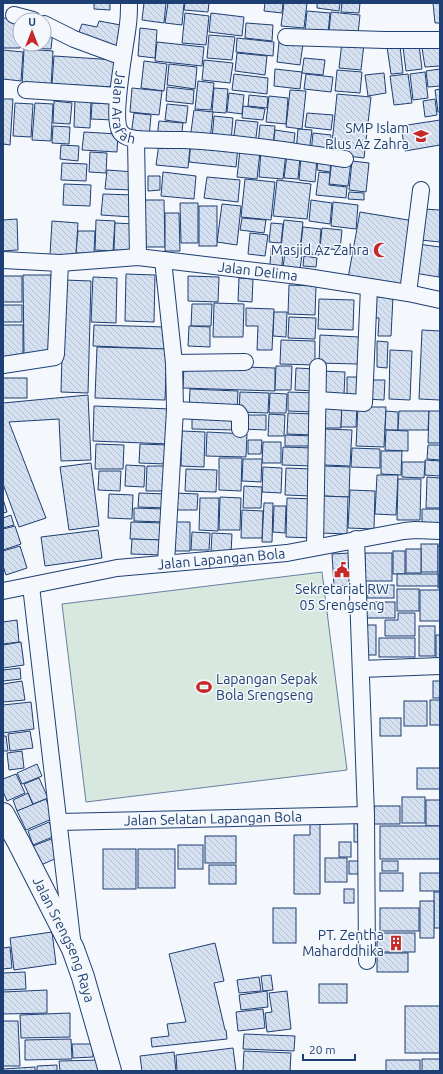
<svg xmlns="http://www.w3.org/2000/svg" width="443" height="1074" font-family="Ubuntu,sans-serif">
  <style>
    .garden { fill: #d7e8df; stroke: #687fa3 }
    .building { fill: url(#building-back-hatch); stroke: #1d3f73 }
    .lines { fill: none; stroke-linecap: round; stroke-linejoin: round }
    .minor-casing { stroke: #1d3f73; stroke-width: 18 }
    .secondary-casing { stroke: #1d3f73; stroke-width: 24 }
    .minor { stroke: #f4f7fb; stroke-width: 16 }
    .secondary { stroke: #f4f7fb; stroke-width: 22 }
    .labels { text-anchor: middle; stroke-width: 3; stroke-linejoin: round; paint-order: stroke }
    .street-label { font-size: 14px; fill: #1d3f73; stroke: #f4f7fb }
    .poi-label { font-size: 14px; fill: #1d3f73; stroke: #f4f7fb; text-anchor: end }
  </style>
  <defs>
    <pattern id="building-back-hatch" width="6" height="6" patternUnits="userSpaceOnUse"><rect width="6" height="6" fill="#d5e0f0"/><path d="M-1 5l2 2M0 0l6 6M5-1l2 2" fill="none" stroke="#b6c1d1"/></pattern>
  </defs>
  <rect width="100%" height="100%" fill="#f4f7fb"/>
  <!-- garden -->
  <path class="garden" d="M322 572 347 770 86 802 62 604Z"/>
  <!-- building -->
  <g class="building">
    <path d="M94 3H110V10L94 9Z"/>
    <path d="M144 3H166L164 23 142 20Z"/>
    <path d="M168 3H184L182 25 165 23Z"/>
    <path d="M185 3H209L208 12 184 10Z"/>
    <path d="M265 3H283L282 13 264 11Z"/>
    <path d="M284 3H307L304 28 281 26Z"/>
    <path d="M317 3H340L339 11 317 8Z"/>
    <path d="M342 3H360L359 13 341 12Z"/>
    <path d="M433 3H440V23H435Z"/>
    <path d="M307 11 330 13 328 33 305 31Z"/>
    <path d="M331 12 360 15 358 34 329 31Z"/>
    <path d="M185 13 209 16 206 45 182 43Z"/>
    <path d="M211 13 244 17 242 36 209 32Z"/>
    <path d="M3 18 22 19 20 20V48H3Z"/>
    <path d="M99 21 126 26 122 55 77 37 82 24 97 27Z"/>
    <path d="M246 23 273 25 272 41 245 38Z"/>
    <path d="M140 28 157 30 155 58 138 56Z"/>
    <path d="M44 29 53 30 51 49 23 48V44H44Z"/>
    <path d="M209 35 235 37 232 60 207 58Z"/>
    <path d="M237 38 274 42 273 56 236 52Z"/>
    <path d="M157 42 204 47 202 66 155 61Z"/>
    <path d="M279 42 303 44 300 65 277 62Z"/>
    <path d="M342 42 364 44 361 70 339 68Z"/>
    <path d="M419 45 422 69 406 71 403 47Z"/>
    <path d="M400 46 403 73 391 74 387 47Z"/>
    <path d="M440 46V66L425 67 422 48Z"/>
    <path d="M24 49 53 51 51 88 22 86Z"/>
    <path d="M3 50 23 52 21 81 3 79Z"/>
    <path d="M237 53 267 56 265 75 235 71Z"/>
    <path d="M54 56 116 60 115 87 52 84Z"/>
    <path d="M304 58 325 60 323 75 302 73Z"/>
    <path d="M204 60 233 63 230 83 202 80Z"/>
    <path d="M144 61 167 64 164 91 141 88Z"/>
    <path d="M169 64 197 67 195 89 167 85Z"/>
    <path d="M275 69 302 72 300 89 274 86Z"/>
    <path d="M440 69V86L428 87 426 71Z"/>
    <path d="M337 70 362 72 360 93 335 91Z"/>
    <path d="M425 72 428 98 413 100 410 74Z"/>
    <path d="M384 73 386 93 368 96 365 75Z"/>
    <path d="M234 74 268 78 267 94 232 90Z"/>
    <path d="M306 74 333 77 331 92 304 89Z"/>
    <path d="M408 74 412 103 394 105 390 76Z"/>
    <path d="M198 81 214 83 211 110 195 109Z"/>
    <path d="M167 87 194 90 193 104 166 101Z"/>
    <path d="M132 88 162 91 159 115 130 112Z"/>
    <path d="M214 88 228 89 226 113 212 112Z"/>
    <path d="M440 89V112H438L435 90Z"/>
    <path d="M290 90 306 91 302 129 286 127Z"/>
    <path d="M229 93 244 95 242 114 227 112Z"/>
    <path d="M337 94 371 97 364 158 331 154Z"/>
    <path d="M249 95 268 97 267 108 248 106Z"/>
    <path d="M269 96 288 98 286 124 266 122Z"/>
    <path d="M3 99H13L10 145 3 144Z"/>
    <path d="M75 99 91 100 90 128 74 127Z"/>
    <path d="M435 99 437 115 425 117 423 101Z"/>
    <path d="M54 101 72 103 70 124 53 123Z"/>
    <path d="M15 103 33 104 31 137 13 136Z"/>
    <path d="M35 103 53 104 51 141 32 140Z"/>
    <path d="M92 103 114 104 113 120 91 119Z"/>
    <path d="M167 104 188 106 186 123 165 120Z"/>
    <path d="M243 106 265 109 263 120 242 118Z"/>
    <path d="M194 110 213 112 210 141 190 139Z"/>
    <path d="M134 113 151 115 149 138 131 136Z"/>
    <path d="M307 113 333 115 331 130 305 127Z"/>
    <path d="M214 116 233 118 231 141 212 139Z"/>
    <path d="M236 120 258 122 255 145 233 143Z"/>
    <path d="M440 120V145L405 151 401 126Z"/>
    <path d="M159 121 183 123 181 139 157 137Z"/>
    <path d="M260 125 275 126 273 146 258 145Z"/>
    <path d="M53 126 70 127 69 144 52 143Z"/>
    <path d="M298 129 312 130 309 152 296 151Z"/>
    <path d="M275 130 295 133 293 150 273 148Z"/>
    <path d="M84 132 118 134 117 152 82 150Z"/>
    <path d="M313 133 331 135 329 155 311 153Z"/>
    <path d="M191 142 238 147 236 167 189 162Z"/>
    <path d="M159 144 190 147 188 168 156 165Z"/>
    <path d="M61 145 79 146 78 161 60 159Z"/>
    <path d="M240 150 260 152 257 179 237 177Z"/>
    <path d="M261 151 286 153 283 179 259 177Z"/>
    <path d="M90 152 107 153 106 173 89 172Z"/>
    <path d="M287 155 300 157 298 179 284 178Z"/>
    <path d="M301 157 317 159 315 182 299 180Z"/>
    <path d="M318 157 331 159 330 172 317 170Z"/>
    <path d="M332 160 351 162 348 186 329 184Z"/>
    <path d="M352 161 369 163 366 192 349 190Z"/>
    <path d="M62 163 87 164 86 181 61 180Z"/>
    <path d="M107 170 135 172 134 190 105 189Z"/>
    <path d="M163 172 196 176 194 199 161 196Z"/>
    <path d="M319 172 330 173 329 185 347 187 346 198 316 195Z"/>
    <path d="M148 176H160V190L148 191Z"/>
    <path d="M207 177 240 180 238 202 204 198Z"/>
    <path d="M245 179 275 182 271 220 241 217Z"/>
    <path d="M277 180 311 184 307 219 273 216Z"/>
    <path d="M64 184 91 185 90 206 63 205Z"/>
    <path d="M349 192 364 193V200L348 199Z"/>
    <path d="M103 194 133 195 132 217 101 215Z"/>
    <path d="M145 200H164L165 247H146Z"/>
    <path d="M311 200 332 203 330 224 309 221Z"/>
    <path d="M333 202 358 205 356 229 331 226Z"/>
    <path d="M180 203H198V243H181Z"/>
    <path d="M222 204 241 206 237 245 217 242Z"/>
    <rect x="199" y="206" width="18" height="40"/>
    <path d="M423 209 440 210V242L420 240Z"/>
    <path d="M360 212 414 221 403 288 348 278Z"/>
    <path d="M165 213H179L180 251H165Z"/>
    <path d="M242 218 266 220 264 233 240 230Z"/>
    <path d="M17 219 18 250 3 251V220Z"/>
    <path d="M96 220 115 221 113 251 95 250Z"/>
    <path d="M284 220 303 222 300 250 281 248Z"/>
    <path d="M52 221 78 223 76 256 50 255Z"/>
    <path d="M115 223 135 224 133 251 114 250Z"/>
    <path d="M271 223 283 224 281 243 269 242Z"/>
    <path d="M303 227 321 229 319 255 300 253Z"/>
    <path d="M322 228 342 230 340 250 320 248Z"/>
    <path d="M78 231H95L94 254 76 253Z"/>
    <path d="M250 233 268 235 265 256 248 254Z"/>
    <path d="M418 244 440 247 439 277 414 273Z"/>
    <path d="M271 248 283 250 282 266 270 265Z"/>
    <path d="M285 253 302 255 300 269 283 267Z"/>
    <path d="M304 256 317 258 316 267 303 266Z"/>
    <path d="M126 274 155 275 154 322 125 321Z"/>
    <path d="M23 275H51V355H24Z"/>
    <rect x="3" y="276" width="19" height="26"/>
    <path d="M188 276 219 277 218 302 188 301Z"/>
    <path d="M93 277 117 278 116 323 91 322Z"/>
    <path d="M239 278 253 279 252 302 238 301Z"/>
    <path d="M64 280 91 281 88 393 61 392Z"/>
    <path d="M289 285 316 286 315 315 288 314Z"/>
    <path d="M371 297H393L391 336H378L379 318H370Z"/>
    <path d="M319 299 354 300 353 330 318 329Z"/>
    <path d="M214 303 244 304 243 337H213Z"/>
    <path d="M192 304H212L211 326H191Z"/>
    <rect x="3" y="305" width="19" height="17"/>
    <path d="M246 308 274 309 272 350H257L258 326H246Z"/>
    <path d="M274 312H287L286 337 273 336Z"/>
    <path d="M289 317 316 318 315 339 288 338Z"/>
    <path d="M3 325H23V357L3 359Z"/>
    <path d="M94 325 166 327 165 349 93 346Z"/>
    <path d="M189 326 210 327V347L188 346Z"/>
    <path d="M422 330 440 331V400L419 399Z"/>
    <path d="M320 335 359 337 358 364 319 363Z"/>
    <path d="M281 340 315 341V365L280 364Z"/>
    <path d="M377 341 388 342 387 368 377 367Z"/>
    <path d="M97 347 167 349 165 400 95 398Z"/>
    <path d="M390 350 412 351 410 400 389 399Z"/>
    <path d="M184 365 275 368V391L183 388Z"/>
    <path d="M276 366H292L291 390H275Z"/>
    <path d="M296 368 316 369 315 391 295 390Z"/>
    <path d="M321 371 345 372 344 395 321 394Z"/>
    <path d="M347 377H362V398L347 397Z"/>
    <rect x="3" y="378" width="24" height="20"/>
    <path d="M366 380H385L384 400 366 399Z"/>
    <path d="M190 389 238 391 237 411 189 409Z"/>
    <path d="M240 392 269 393 268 413 239 412Z"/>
    <path d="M288 392 315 393 314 412 288 411Z"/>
    <path d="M270 393 287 394 286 413H269Z"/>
    <path d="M88 395 91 460 61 461 59 419 9 422 46 518 19 527 3 484V403Z"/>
    <path d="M325 402 342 403 341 428H325Z"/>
    <path d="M342 403 357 404 356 427H341Z"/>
    <path d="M94 406 171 409 169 444 93 441Z"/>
    <path d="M358 407H386L384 447 356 446Z"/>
    <path d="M386 411 398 412V430H385Z"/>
    <path d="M399 411H429L428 430H398Z"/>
    <path d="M429 411H440V443H428Z"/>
    <path d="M288 413 314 414 313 435 287 434Z"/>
    <path d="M269 414 285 415 284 436H268Z"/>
    <path d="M192 415 236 416V430L192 429Z"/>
    <path d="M243 415H266V430L242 429Z"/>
    <path d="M325 429 352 430 350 466 324 465Z"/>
    <path d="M386 430 408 431V451L385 450Z"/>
    <path d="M182 431 205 432 204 467 181 466Z"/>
    <path d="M207 432 247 434 246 457 206 456Z"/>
    <path d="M285 435 313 436V446H285Z"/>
    <path d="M248 440H262L261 454H248Z"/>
    <path d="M263 442H281V463H262Z"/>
    <path d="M96 444 124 445 123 469H95Z"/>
    <path d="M140 444 167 445 166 464 139 463Z"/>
    <path d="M428 445H440V460L427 459Z"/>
    <path d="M283 447 314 448 313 466 282 465Z"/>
    <path d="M352 448 380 449V468L351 467Z"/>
    <path d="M381 451H402L401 475 381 474Z"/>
    <path d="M219 458H242L241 491 219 490Z"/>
    <path d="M243 459H262L261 482 242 481Z"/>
    <path d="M425 460 440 461V476L425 475Z"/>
    <path d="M402 462H425L424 478 402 477Z"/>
    <path d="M91 463 99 526 69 530 60 467Z"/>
    <path d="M126 465 145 466 144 487 125 486Z"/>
    <path d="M147 466H169L168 491H146Z"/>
    <path d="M324 466 350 467 349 497 323 496Z"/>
    <path d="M263 467 282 468 281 493 262 492Z"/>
    <path d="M286 468 312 469 311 496 285 495Z"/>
    <path d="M186 469 217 470 216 492 185 491Z"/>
    <path d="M99 471H121L120 491 98 490Z"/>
    <path d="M377 475H398L396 515 375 514Z"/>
    <path d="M427 477 440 478V508H426Z"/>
    <path d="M398 479H421L420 520H397Z"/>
    <path d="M244 486 262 487 261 508H243Z"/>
    <path d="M350 490 375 491 374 529 348 528Z"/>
    <path d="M139 493 167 494V508L138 507Z"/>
    <path d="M174 493 198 494 197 510H174Z"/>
    <path d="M109 494 133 495 132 519 108 518Z"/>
    <path d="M322 496 348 497 347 534 321 533Z"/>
    <path d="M220 497 241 498 240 530H219Z"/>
    <path d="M200 498H219L218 531 199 530Z"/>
    <path d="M287 498 315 499 314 538 286 537Z"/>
    <path d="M3 499 7 512 3 513Z"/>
    <path d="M264 503H273L272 542H262Z"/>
    <path d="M274 506H286L285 533 273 532Z"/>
    <path d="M134 508 165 509V522L134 521Z"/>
    <path d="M422 509H440V525L422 524Z"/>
    <path d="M242 510 263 511 262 538H241Z"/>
    <path d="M11 515 14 525 3 528V518Z"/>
    <path d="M131 522 163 523V540L130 539Z"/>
    <path d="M175 522H190V551H174Z"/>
    <path d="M15 526 21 544 3 550V529Z"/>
    <path d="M98 530 102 558 45 566 41 537Z"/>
    <path d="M192 532 210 533 209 550H191Z"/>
    <path d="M212 533 232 534 231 553 211 551Z"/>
    <path d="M132 539 163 540V555L131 554Z"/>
    <rect x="421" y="544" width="17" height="28"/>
    <path d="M20 546 27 568 6 575 3 566V551Z"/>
    <rect x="438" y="546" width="2" height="42"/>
    <rect x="406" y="549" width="15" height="24"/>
    <rect x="393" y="551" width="12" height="23"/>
    <path d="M350 553 352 585 334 586 332 554Z"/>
    <rect x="365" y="553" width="27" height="28"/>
    <rect x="397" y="574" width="41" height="12"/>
    <rect x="367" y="585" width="27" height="13"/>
    <rect x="397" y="589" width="22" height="22"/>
    <rect x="420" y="590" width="20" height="31"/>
    <rect x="362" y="602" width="33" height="16"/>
    <path d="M398 613H415V636H385V620H398Z"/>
    <path d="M17 620 19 642 3 644V622Z"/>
    <rect x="364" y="625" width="12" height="30"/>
    <rect x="419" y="626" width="16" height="30"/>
    <rect x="436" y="635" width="4" height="26"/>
    <rect x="379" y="638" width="36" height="19"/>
    <path d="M21 642 24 665 3 668V645Z"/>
    <path d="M20 668 21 679 3 681V670Z"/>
    <path d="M22 681 25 700 3 702V684Z"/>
    <rect x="433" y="681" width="7" height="17"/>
    <rect x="430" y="700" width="10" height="25"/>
    <rect x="404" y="701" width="23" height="25"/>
    <path d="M31 702 34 729 3 733V705Z"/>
    <rect x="380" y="718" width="21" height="18"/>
    <path d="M30 731 33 748 10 751 8 734Z"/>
    <path d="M3 736H6L8 751H3Z"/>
    <path d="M22 751 24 768 9 770 7 753Z"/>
    <path d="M37 764 42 776 22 784 17 773Z"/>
    <rect x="417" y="768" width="23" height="21"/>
    <path d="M16 774 25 793 7 801 3 791V779Z"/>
    <path d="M39 778 48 798 33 804 24 784Z"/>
    <path d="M28 793 33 805 17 811 13 800Z"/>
    <rect x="402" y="797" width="23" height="26"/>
    <path d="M46 799 54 818 26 830 17 811Z"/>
    <rect x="426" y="800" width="14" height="26"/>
    <rect x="374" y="806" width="26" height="18"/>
    <path d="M49 822 55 836 33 845 28 831Z"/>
    <path d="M310 822H320V894H294V835H310Z"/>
    <rect x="354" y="822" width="10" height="20"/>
    <rect x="380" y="826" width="60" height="33"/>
    <rect x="205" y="836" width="31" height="27"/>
    <path d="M51 839 59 857 41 865 33 846Z"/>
    <rect x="339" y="842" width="12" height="15"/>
    <rect x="178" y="845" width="25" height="24"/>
    <rect x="103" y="849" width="33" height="40"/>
    <rect x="138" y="849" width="37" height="39"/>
    <rect x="325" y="858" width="22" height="24"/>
    <rect x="349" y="861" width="12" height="13"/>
    <rect x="382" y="861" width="16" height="10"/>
    <rect x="209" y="865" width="27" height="19"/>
    <rect x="380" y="873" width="23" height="18"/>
    <rect x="420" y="873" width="20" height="18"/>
    <rect x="344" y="889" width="10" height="14"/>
    <rect x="434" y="892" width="6" height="36"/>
    <rect x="420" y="901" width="14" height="37"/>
    <rect x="273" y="908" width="23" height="35"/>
    <rect x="380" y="908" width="39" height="23"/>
    <path d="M52 932 56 964 14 970 10 938Z"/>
    <rect x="377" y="933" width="38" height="19"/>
    <path d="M215 943 224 981 214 983 225 1030H226L227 1039 152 1047 151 1038 169 1036 167 1024 186 1022 169 954Z"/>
    <path d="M10 947 12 968 3 969V948Z"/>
    <rect x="377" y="953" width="31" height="19"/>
    <path d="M25 972 26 989 3 990V973Z"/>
    <path d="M271 975 273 990 263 991 261 976Z"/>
    <path d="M259 977 261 991 239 993 237 980Z"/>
    <rect x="319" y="984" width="28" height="19"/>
    <path d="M47 990V1013L3 1014V992Z"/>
    <path d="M267 991 268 1007 241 1010 239 995Z"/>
    <path d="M287 991 291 1029 267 1032 265 1013 272 1012 269 993Z"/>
    <rect x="405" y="1006" width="35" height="47"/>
    <path d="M263 1009 265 1028 238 1031 236 1012Z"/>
    <path d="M70 1013V1037L21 1038 20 1015Z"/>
    <path d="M3 1021H18L20 1066H3Z"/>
    <path d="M244 1034 295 1036 294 1051 243 1049Z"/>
    <path d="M71 1039 72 1059 25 1060V1040Z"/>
    <path d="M72 1044H93V1057L73 1058Z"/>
    <path d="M233 1048 236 1071H177L176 1055Z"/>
    <path d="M244 1051 291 1053 290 1071H243Z"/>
    <path d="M174 1052 176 1071H142L140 1056Z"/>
    <rect x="422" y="1059" width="18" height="12"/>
    <path d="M100 1060 101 1071H60L59 1061Z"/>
    <rect x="386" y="1060" width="34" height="11"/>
    <path d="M57 1065V1071H37V1066Z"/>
    <path d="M35 1067V1071H3V1069Z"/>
  </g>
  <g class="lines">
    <defs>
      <g id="minor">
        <path id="s1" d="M129 3C129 10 129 17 128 24 126 44 111 116 120 131 123 137 130 138 136 139L138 257"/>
        <path d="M14 15 33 20"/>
        <path d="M44 24 74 39 123 57"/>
        <path d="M286 37 385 40H440"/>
        <path d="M26 90 118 96"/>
        <path d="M136 139C152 140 168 140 184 140 238 143 292 151 345 159"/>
        <path id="s2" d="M3 260 60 263 138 257 307 277 408 293 440 300"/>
        <path d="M163 260 174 363 175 410 166 563"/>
        <path d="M408 293 421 190"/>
        <path d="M174 363 245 362"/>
        <path d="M3 365 55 357 56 354 60 263"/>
        <path d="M318 400 364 403 369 287"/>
        <path d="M175 410 238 413 240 416V429"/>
        <path d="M356 539 366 815 367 961"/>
        <path d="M315 547 318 367"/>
        <path d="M31 586 72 939"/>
        <path id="s3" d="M3 591 117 568 287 553 404 531 415 530 440 531"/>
        <path d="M361 669 440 666"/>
        <path id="s4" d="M59 822 366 815"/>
      </g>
      <g id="secondary">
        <path id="s5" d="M3 814 19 843 73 949 83 977 110 1071"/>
      </g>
    </defs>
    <!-- minor casing -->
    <use href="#minor" class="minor-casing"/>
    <!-- secondary casing -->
    <use href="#secondary" class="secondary-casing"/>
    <!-- minor -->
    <use href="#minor" class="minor"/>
    <!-- secondary -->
    <use href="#secondary" class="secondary"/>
  </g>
  <!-- icons -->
  <defs>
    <symbol id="school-bare" viewBox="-9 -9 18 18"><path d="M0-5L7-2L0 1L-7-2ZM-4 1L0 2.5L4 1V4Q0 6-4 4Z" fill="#c62828" stroke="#f4f7fb" stroke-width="2.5" paint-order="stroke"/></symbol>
    <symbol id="mosque-bare" viewBox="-9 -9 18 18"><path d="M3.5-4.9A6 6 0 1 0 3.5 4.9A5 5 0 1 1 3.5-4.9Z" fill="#c62828" stroke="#f4f7fb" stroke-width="2.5" paint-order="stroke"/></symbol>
    <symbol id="civic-bare" viewBox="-9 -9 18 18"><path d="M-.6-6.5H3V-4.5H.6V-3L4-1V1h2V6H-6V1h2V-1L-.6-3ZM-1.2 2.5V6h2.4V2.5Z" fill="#c62828" stroke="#f4f7fb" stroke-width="2.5" paint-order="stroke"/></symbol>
    <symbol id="stadium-bare" viewBox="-9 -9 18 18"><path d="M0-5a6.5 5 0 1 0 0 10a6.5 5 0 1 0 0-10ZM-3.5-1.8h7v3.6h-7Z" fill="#c62828" stroke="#f4f7fb" stroke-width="2.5" paint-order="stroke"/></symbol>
    <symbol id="building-bare" viewBox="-9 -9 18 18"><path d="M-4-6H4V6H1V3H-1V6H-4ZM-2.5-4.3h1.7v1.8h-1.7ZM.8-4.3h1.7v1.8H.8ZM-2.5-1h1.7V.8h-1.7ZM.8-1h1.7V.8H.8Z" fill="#c62828" stroke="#f4f7fb" stroke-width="2.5" paint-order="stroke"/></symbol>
  </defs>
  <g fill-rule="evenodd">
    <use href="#school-bare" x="410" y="125" width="22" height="22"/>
    <use href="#mosque-bare" x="370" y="239" width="22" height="22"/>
    <use href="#civic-bare" x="331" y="559" width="22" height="22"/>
    <use href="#stadium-bare" x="193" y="676" width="22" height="22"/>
    <use href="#building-bare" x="385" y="932" width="22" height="22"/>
  </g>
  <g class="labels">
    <!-- street labels -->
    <g class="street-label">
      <text dy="5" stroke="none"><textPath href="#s1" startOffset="108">Jalan Arafah</textPath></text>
      <text dy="5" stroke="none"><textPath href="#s2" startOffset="256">Jalan Delima</textPath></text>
      <text dy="5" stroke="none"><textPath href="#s3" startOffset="221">Jalan Lapangan Bola</textPath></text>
      <text dy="5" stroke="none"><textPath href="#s4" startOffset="154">Jalan Selatan Lapangan Bola</textPath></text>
      <text dy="5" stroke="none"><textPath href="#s5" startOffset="140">Jalan Srengseng Raya</textPath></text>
    </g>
    <!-- poi labels -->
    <g class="poi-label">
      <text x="409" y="133">SMP Islam<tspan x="409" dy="16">Plus Az Zahra</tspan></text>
      <text x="369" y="255">Masjid Az Zahra</text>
      <text x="342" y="594" text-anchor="middle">Sekretariat RW<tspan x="342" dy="16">05 Srengseng</tspan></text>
      <text x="216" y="684" text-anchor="start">Lapangan Sepak<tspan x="216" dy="16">Bola Srengseng</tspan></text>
      <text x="384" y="940">PT. Zentha<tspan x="384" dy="16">Maharddhika</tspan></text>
    </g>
  </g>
  <!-- border -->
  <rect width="443" height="1074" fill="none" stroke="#1d3f73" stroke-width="8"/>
  <!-- north arrow -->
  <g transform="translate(32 32)"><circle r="19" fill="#f4f7fb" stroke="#9eadc5"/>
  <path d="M0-3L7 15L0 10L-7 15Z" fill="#c62828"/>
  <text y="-6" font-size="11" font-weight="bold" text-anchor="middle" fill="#1d3f73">U</text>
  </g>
  <!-- scale -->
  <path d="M303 1054v6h52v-6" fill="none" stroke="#1d3f73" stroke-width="2"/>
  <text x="309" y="1054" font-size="12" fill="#1d3f73" stroke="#f4f7fb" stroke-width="3" paint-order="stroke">20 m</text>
</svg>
